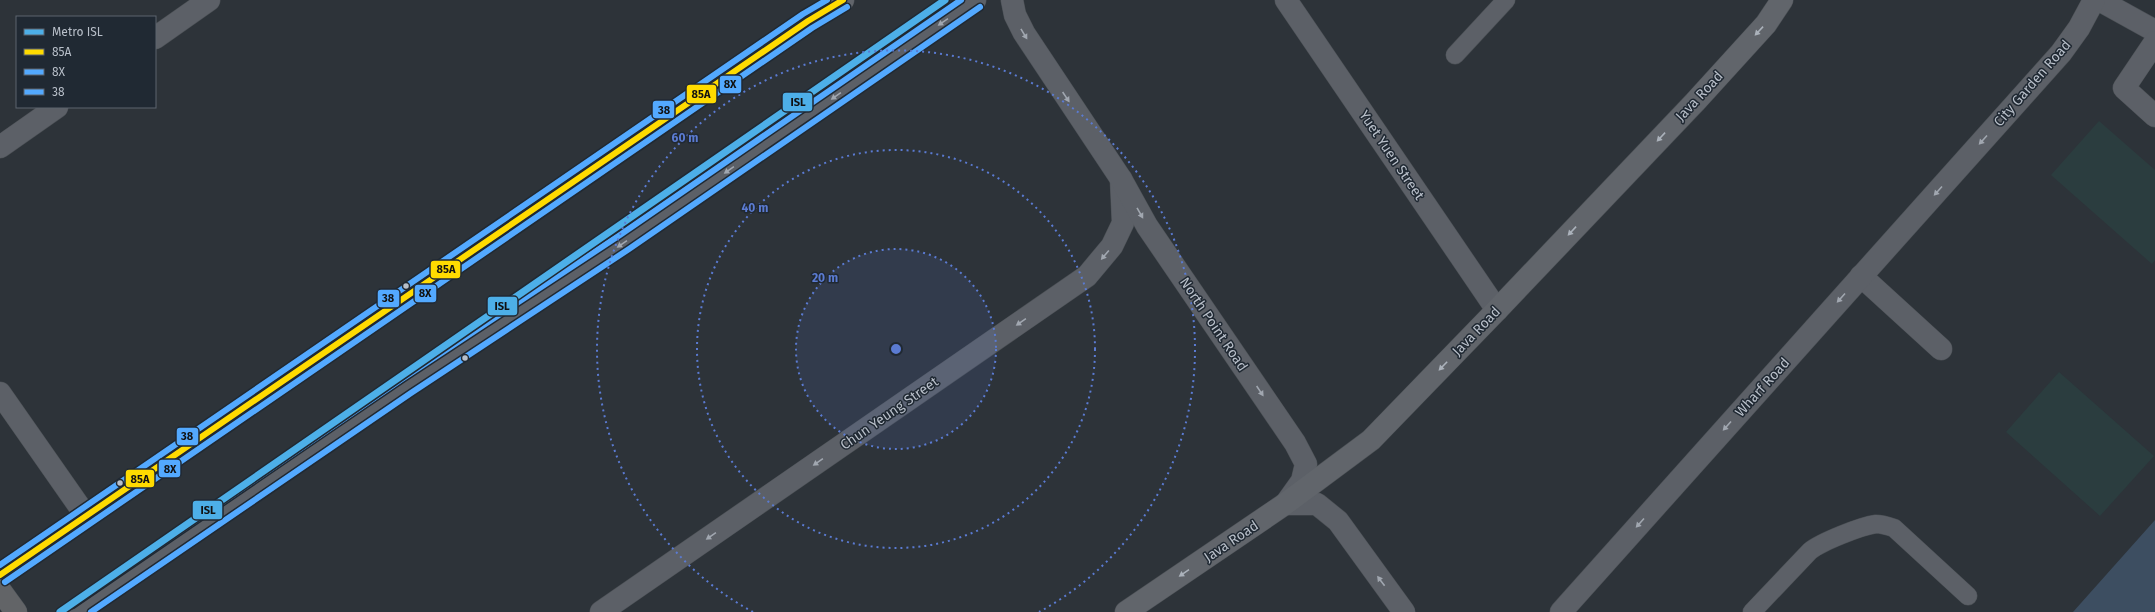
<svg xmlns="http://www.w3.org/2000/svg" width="2155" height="612" font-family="'Fira Sans',sans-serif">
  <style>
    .green { fill: #2b3d3f }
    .water { fill: #3d4e61 }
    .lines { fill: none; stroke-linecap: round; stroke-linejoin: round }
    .service-casing { stroke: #4a4f54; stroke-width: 19 }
    .pedestrian-casing { stroke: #4a4f54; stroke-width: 23 }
    .minor-casing { stroke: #4a4f54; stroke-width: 23 }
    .tertiary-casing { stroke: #4a4f54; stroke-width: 23 }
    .secondary-casing { stroke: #4a4f54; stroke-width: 23 }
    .motorway-casing { stroke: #494f55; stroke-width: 23 }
    .service { stroke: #5c6067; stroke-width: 18 }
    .pedestrian { stroke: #5c6067; stroke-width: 22 }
    .minor { stroke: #5c6067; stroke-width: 22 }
    .tertiary { stroke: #5c6067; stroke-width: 22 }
    .secondary { stroke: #61656b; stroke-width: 22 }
    .motorway { stroke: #626467; stroke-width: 22 }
    .bus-1-casing { stroke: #202933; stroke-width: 9 }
    .bus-2-casing { stroke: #202933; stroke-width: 9 }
    .bus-3-casing { stroke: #202933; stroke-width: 9 }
    .bus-1 { stroke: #ffdb00; stroke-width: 6 }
    .bus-2 { stroke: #53a9ff; stroke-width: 6 }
    .bus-3 { stroke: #53a9ff; stroke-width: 6 }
    .metro-1-casing { stroke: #202933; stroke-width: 10 }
    .metro-1 { stroke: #4dafe8; stroke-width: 7 }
    .oneway { fill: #a1a7b0 }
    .oneway2 { fill: #abb2bb }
    .ring { fill: none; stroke: #5b7bd2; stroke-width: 2; stroke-dasharray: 2 4 }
    .bus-dot { fill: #b8bfc9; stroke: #202933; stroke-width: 1.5 }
    .labels { text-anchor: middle; stroke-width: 3; stroke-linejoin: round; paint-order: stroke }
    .street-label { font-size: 14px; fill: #b8bfc9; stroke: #202933 }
    .centre { fill: #5b7bd2; stroke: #202933; stroke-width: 2 }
    .ring-label { font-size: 12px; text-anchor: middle; font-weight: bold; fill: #5b7bd2; stroke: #202933; stroke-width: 3; stroke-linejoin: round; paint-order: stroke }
    .line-badge { stroke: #202933; stroke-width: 1.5 }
    .pale-badge-label { font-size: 11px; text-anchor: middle; font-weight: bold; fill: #111 }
  </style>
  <rect width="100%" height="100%" fill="#2d3339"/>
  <!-- green -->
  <g class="green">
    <path d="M2099 121 2155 170V260L2152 264 2051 175Z"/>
    <path d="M2059 372 2154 456 2100 516 2006 432Z"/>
  </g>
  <!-- water -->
  <path class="water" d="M2155 520V612H2073Z"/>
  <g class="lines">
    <defs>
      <g id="service">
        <path d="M1455 55 1506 0"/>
        <path d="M1752 612 1810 551C1821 542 1861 526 1876 524 1882 524 1888 526 1894 528L1968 596"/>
      </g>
      <g id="pedestrian">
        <path d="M2099 0 2155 31"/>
        <path d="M2155 42 2124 88 2155 116"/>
        <path d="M1861 276 1941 349"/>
        <path d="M601 612 1087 276 1112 246 1123 223 1121 179"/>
      </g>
      <g id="minor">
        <path d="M1286 0 1497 310"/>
        <path d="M155 38 209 0"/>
        <path d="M0 147 57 107"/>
        <path d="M0 393 86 516"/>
        <path d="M1285 504H1317L1338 521 1404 612"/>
        <path d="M77 612 407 386 624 242 975 0"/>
        <path d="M1561 612 2061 53 2079 28 2094 0"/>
      </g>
      <path id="tertiary" d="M1012 0 1015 15 1024 33 1121 179 1147 226 1295 443 1306 464 1302 481 1287 502"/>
      <g id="secondary">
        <path d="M0 575 808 21 843 0"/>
        <path d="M1126 612 1285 504 1371 440 1497 310 1695 102 1766 24 1782 0"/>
      </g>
      <path id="motorway" d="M0 590 16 612"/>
    </defs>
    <!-- service casing -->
    <use href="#service" class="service-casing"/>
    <!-- pedestrian casing -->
    <use href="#pedestrian" class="pedestrian-casing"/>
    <!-- minor casing -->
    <use href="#minor" class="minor-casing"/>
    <!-- tertiary casing -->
    <use href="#tertiary" class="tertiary-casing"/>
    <!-- secondary casing -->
    <use href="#secondary" class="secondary-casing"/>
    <!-- motorway casing -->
    <use href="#motorway" class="motorway-casing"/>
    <!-- service -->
    <use href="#service" class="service"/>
    <!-- pedestrian -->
    <use href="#pedestrian" class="pedestrian"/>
    <!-- minor -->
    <use href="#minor" class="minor"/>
    <!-- tertiary -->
    <use href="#tertiary" class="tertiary"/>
    <!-- secondary -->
    <use href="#secondary" class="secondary"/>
    <!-- motorway -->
    <use href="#motorway" class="motorway"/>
    <defs>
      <path id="bus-1" d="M0 575 808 21 843 0"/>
      <g id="bus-2">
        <path d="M5 582 812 28 847 7"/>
        <path d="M91 612 411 393 629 249 980 7"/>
      </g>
      <g id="bus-3">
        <path d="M0 565 803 14 827 0"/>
        <path d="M72 605 402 379 620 235 961 0"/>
      </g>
    </defs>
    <!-- bus-1 casing -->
    <use href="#bus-1" class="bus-1-casing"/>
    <!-- bus-2 casing -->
    <use href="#bus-2" class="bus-2-casing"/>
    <!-- bus-3 casing -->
    <use href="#bus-3" class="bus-3-casing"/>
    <!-- bus-1 -->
    <use href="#bus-1" class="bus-1"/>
    <!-- bus-2 -->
    <use href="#bus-2" class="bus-2"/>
    <!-- bus-3 -->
    <use href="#bus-3" class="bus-3"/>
    <defs>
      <path id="metro-1" d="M60 612 945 0"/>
    </defs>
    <!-- metro-1 casing -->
    <use href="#metro-1" class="metro-1-casing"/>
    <!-- metro-1 -->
    <use href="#metro-1" class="metro-1"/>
  </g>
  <!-- one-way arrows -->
  <defs><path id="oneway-solid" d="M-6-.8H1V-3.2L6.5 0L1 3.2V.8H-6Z"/></defs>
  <g class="oneway">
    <use href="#oneway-solid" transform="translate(943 22) rotate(146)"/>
    <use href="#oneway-solid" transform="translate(1024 34) rotate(59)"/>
    <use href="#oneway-solid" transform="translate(836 96) rotate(145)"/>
    <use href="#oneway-solid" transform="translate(1066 97) rotate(56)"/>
    <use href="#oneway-solid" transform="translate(1983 140) rotate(132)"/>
    <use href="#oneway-solid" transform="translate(729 170) rotate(145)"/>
    <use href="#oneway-solid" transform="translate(1938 191) rotate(132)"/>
    <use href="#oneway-solid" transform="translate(1140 213) rotate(60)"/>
    <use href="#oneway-solid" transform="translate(622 244) rotate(146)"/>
    <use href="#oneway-solid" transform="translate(1105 255) rotate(130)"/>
    <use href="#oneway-solid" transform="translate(1841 298) rotate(132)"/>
    <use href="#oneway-solid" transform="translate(1021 322) rotate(145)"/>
    <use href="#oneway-solid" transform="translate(1260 391) rotate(56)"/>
    <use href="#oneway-solid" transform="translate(1727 426) rotate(132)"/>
    <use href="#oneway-solid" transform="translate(818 462) rotate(145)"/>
    <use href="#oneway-solid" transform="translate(1640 523) rotate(132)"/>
    <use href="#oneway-solid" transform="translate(711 536) rotate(145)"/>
    <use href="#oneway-solid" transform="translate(1381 581) rotate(-127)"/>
  </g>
  <g class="oneway2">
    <use href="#oneway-solid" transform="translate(1759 31) rotate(133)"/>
    <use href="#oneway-solid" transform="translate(1661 137) rotate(133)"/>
    <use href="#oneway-solid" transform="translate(1572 231) rotate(133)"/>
    <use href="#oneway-solid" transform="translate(1443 366) rotate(134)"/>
    <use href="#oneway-solid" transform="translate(1184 573) rotate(146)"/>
  </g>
  <!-- distance rings -->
  <circle cx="896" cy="349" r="100" fill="#5b7bd2" fill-opacity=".12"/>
  <g class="ring">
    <circle cx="896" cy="349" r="100"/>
    <circle cx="896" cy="349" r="199"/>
    <path d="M753 612A299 299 0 1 1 1039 612"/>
  </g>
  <!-- markers -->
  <g class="bus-dot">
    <circle cx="406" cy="286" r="3.5"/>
    <circle cx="465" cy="358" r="3.5"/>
    <circle cx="120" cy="483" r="3.5"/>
  </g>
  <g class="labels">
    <!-- street labels -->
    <g class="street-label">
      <text transform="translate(2032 83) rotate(-49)" y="5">City Garden Road</text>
      <text transform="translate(1699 96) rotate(-47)" y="5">Java Road</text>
      <text transform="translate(1392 155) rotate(56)" y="5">Yuet Yuen Street</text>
      <text transform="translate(1214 324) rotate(56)" y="5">North Point Road</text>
      <text transform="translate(1476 331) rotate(-46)" y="5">Java Road</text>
      <text transform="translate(1762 387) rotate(-48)" y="5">Wharf Road</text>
      <text transform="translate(889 413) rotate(-35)" y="5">Chun Yeung Street</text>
      <text transform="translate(1231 541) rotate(-34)" y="5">Java Road</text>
    </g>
  </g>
  <circle cx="896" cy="349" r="6" class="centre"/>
  <g class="ring-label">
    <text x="685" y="142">60 m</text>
    <text x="755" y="212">40 m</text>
    <text x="825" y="282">20 m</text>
  </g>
  <g class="line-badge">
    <rect x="719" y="75" width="23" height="19" rx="4" fill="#53a9ff"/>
    <rect x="686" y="84" width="31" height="20" rx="4" fill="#ffdb00"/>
    <rect x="782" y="92" width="31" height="20" rx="4" fill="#4dafe8"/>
    <rect x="652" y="100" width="23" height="19" rx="4" fill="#53a9ff"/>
    <rect x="430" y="260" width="31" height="19" rx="4" fill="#ffdb00"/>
    <rect x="414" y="284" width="23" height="19" rx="4" fill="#53a9ff"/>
    <rect x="377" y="289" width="23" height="19" rx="4" fill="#53a9ff"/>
    <rect x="487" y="296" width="31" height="20" rx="4" fill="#4dafe8"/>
    <rect x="176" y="427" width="23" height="19" rx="4" fill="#53a9ff"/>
    <rect x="158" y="459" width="23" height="19" rx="4" fill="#53a9ff"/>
    <rect x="125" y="469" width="30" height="19" rx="4" fill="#ffdb00"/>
    <rect x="192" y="500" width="31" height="20" rx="4" fill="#4dafe8"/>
  </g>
  <g class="pale-badge-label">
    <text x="730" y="88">8X</text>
    <text x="701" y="98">85A</text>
    <text x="798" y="106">ISL</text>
    <text x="664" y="114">38</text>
    <text x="446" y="273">85A</text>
    <text x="425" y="297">8X</text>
    <text x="388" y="302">38</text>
    <text x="502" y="310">ISL</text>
    <text x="187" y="440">38</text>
    <text x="170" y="473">8X</text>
    <text x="140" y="483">85A</text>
    <text x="208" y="514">ISL</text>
  </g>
  <!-- legend -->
  <rect x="16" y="16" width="140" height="92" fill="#202933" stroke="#5d656f"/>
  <rect x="24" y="29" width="20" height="6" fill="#4dafe8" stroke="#5d656f"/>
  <text x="52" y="36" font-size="12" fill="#b8bfc9">Metro ISL</text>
  <rect x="24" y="49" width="20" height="6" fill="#ffdb00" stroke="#5d656f"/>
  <text x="52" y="56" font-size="12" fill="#b8bfc9">85A</text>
  <rect x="24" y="69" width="20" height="6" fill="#53a9ff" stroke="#5d656f"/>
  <text x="52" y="76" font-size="12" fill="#b8bfc9">8X</text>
  <rect x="24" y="89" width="20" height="6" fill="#53a9ff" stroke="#5d656f"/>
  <text x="52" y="96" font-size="12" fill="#b8bfc9">38</text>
</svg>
